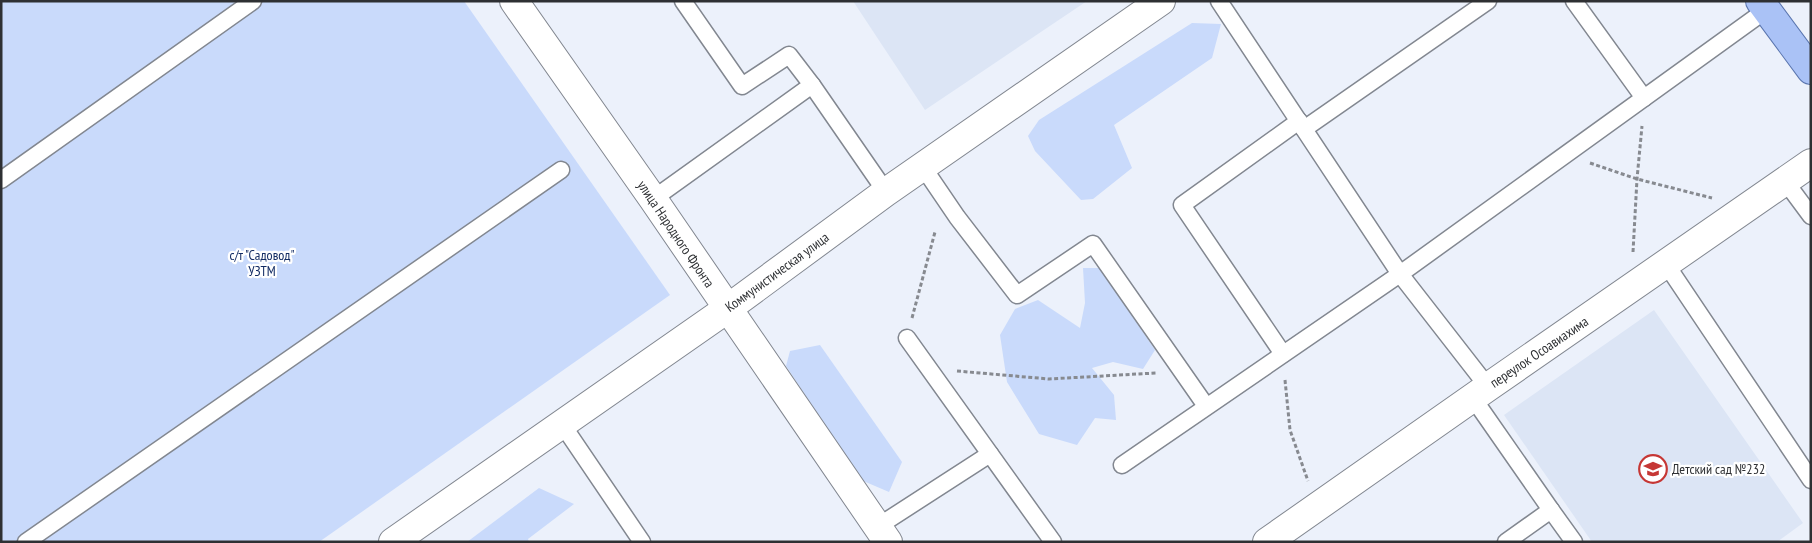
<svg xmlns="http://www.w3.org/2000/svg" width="1812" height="543" font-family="'PT Sans Narrow',sans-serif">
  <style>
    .built { fill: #dce5f5 }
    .green { fill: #c9dafb }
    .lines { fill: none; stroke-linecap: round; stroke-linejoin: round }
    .service-casing { stroke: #828790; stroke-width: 19 }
    .minor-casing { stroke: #828790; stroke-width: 30 }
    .primary-casing { stroke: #5a75ae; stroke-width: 30 }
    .path { stroke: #878a90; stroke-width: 3; stroke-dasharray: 4 2.5; stroke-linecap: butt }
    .service { stroke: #fff; stroke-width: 16 }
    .minor { stroke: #fff; stroke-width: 28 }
    .primary { stroke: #aac2f6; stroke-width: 28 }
    .labels { text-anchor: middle; stroke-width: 4.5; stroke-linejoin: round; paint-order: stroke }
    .street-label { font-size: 14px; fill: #2e3033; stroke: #fff }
    .park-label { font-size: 14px; fill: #122b63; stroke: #fff }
    .poi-label { font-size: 14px; fill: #2e3033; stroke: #fff; text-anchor: start }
  </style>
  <rect width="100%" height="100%" fill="#ecf1fb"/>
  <!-- built -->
  <g class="built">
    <path d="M853 1H1087L925 110Z"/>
    <path d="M1654 310 1803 523 1777 542H1592L1504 415Z"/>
  </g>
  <!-- green -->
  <g class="green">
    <path d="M1 1H464L670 295 319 542H1Z"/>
    <path d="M1192 23 1221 24 1212 58 1114 125 1132 168 1093 199 1081 200 1035 151 1028 136 1039 120Z"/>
    <path d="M1083 268H1100L1155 350 1143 369 1113 362 1092 368 1114 395 1116 420 1095 418 1077 445 1039 434 1007 382 1000 335 1015 309 1038 300 1080 328 1085 303Z"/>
    <path d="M820 345 902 462 889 492 861 480 786 366 790 351Z"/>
    <path d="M539 488 574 504 528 539 529 542H467Z"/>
  </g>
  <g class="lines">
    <defs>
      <g id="service">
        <path d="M683 1 742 86 789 55 812 85"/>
        <path d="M1219 1 1400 274 1488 387"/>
        <path d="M1574 1 1644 98"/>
        <path d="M1304 129 1488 1"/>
        <path d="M923 167 957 217 1017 295 1093 244 1206 406"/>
        <path d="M1 180 253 1"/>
        <path d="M1785 181 1811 216"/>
        <path d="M653 199 812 85 886 192"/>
        <path d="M1666 264 1811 480"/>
        <path d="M907 338 1053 542"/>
        <path d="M1283 354 1182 205 1299 121"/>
        <path d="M1473 398 1551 510 1506 542"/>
        <path d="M562 424 642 542"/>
        <path d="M1122 465 1400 274 1766 10"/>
        <path d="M1551 510 1574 542"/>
        <path d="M877 527 990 454"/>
        <path d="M26 542 561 170"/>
      </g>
      <g id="minor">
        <path d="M514 1 653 199 888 542"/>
        <path d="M393 542 727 309 886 192 1161 1"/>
        <path d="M1267 542 1488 387 1811 163"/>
      </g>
      <path id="primary" d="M1760 1 1811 70"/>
    </defs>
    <!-- service casing -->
    <use href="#service" class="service-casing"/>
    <!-- minor casing -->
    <use href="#minor" class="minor-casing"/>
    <!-- primary casing -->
    <use href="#primary" class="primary-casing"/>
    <!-- path -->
    <g class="path">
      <path d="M1590 163 1637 179 1712 198"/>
      <path d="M1633 252 1637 179 1642 126"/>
      <path d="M912 318 935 232"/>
      <path d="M957 371 1049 379 1156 373"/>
      <path d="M1285 380 1290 430 1308 481"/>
    </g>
    <!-- service -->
    <use href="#service" class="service"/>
    <!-- minor -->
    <use href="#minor" class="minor"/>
    <!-- primary -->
    <use href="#primary" class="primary"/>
  </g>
  <!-- icons -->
  <defs>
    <symbol id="school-ring" viewBox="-11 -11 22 22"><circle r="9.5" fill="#fff" stroke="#c63735" stroke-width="1.5"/><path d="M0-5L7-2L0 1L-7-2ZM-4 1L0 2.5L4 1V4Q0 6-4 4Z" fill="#c63735"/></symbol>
  </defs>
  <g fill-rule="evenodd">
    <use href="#school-ring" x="1637" y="453" width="32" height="32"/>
  </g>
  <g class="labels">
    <!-- street labels -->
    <g class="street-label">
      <text transform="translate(676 234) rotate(56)" y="5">улица Народного Фронта</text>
      <text transform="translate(777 272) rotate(-36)" y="5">Коммунистическая улица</text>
      <text transform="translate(1539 352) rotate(-34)" y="5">переулок Осоавиахима</text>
    </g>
    <!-- park labels -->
    <g class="park-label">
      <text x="262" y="260">с/т "Садовод"<tspan x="262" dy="16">УЗТМ</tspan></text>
    </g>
    <!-- poi labels -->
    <g class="poi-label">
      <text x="1672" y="474">Детский сад №232</text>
    </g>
  </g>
  <!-- border -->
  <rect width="1812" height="543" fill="none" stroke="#2e3033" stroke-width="5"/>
</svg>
